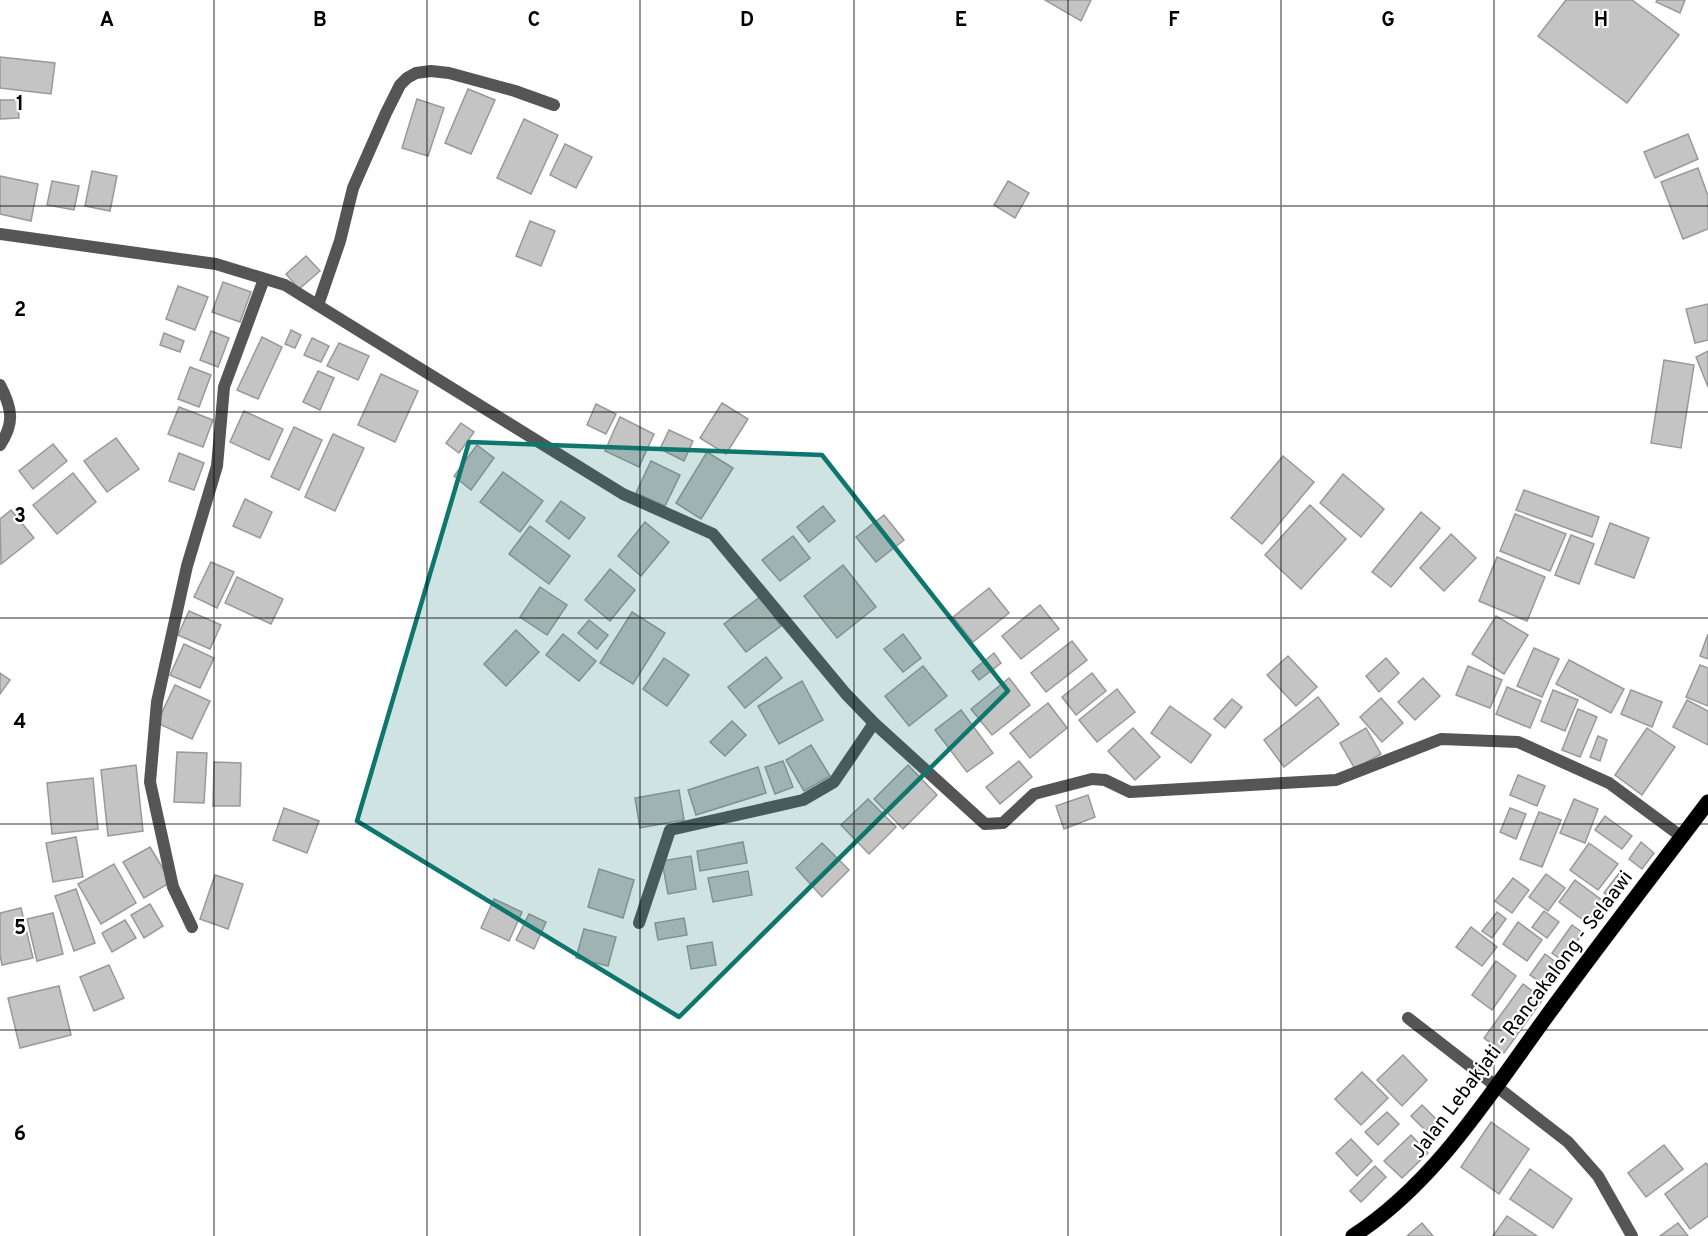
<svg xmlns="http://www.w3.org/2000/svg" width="1708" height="1236" font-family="Overpass,sans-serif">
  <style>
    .building { fill: #c4c4c4; stroke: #999; stroke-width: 1.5 }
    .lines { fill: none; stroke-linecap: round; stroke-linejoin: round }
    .primary-casing { stroke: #dbdbdb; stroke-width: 16 }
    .minor { stroke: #555; stroke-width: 12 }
    .primary { stroke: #000; stroke-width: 15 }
    .marked { fill: #0f766e; fill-opacity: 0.2; stroke: #0f766e; stroke-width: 4.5; stroke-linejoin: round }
    .grid { fill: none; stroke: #000; stroke-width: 1.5; stroke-opacity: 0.55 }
    .labels { text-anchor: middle; stroke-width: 4.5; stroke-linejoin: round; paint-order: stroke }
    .street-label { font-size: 20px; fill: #000; stroke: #fff }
    .grid-label { font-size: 20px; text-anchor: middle; font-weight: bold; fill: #000; stroke: #fff; stroke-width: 4.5; stroke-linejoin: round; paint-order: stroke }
  </style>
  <rect width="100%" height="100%" fill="#fff"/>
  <!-- building -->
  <g class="building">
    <path d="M1045 0H1091L1081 21Z"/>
    <path d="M1566 0H1632L1679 35 1627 103 1538 36Z"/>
    <path d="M1657 0H1685L1680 13 1656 2Z"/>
    <path d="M0 57 55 63 51 94 0 88Z"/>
    <path d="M468 89 495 100 471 154 445 143Z"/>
    <path d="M417 99 444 108 428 156 402 148Z"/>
    <path d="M0 100H18L19 118 0 119Z"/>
    <path d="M524 119 558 135 531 194 497 178Z"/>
    <path d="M1688 134 1698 159 1655 178 1644 152Z"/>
    <path d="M565 144 592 157 576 188 550 175Z"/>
    <path d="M1698 168 1708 196V229L1683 239 1661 182Z"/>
    <path d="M92 171 117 176 110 211 85 206Z"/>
    <path d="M0 176 38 184 31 221 0 214Z"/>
    <path d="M52 181 79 186 74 210 47 205Z"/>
    <path d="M1008 181 1029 193 1015 218 994 205Z"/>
    <path d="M530 221 555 231 541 266 516 256Z"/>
    <path d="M306 256 320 271 299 289 286 274Z"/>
    <path d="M223 282 251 292 240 322 212 312Z"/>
    <path d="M178 286 208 297 195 330 166 319Z"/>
    <path d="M1708 304V340L1695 343 1686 309Z"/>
    <path d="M291 330 301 335 295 348 285 344Z"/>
    <path d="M211 331 229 338 218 367 200 360Z"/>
    <path d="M164 333 184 341 180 352 160 345Z"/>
    <path d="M262 337 282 347 258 399 237 390Z"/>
    <path d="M312 338 329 346 321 362 304 355Z"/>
    <path d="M339 343 369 356 358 380 327 366Z"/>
    <path d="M1708 351V387L1696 357Z"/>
    <path d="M1664 360 1694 365 1681 448 1651 443Z"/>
    <path d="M190 367 211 375 199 407 178 399Z"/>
    <path d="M318 371 334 378 320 410 303 402Z"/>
    <path d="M381 374 418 391 395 442 358 425Z"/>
    <path d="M722 403 748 419 726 454 700 438Z"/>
    <path d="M596 404 616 414 606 434 587 425Z"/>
    <path d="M179 407 213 420 203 447 168 434Z"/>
    <path d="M244 411 283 429 269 460 230 442Z"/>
    <path d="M620 417 654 434 639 467 605 451Z"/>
    <path d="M461 423 474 432 459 453 446 443Z"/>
    <path d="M294 427 322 440 299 490 271 477Z"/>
    <path d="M669 430 693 441 684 461 660 449Z"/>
    <path d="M333 434 364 448 335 511 305 497Z"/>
    <path d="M116 438 139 469 107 492 84 461Z"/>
    <path d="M53 444 67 461 33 489 19 471Z"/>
    <path d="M477 445 494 458 471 490 454 476Z"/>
    <path d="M707 452 733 468 701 519 676 503Z"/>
    <path d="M179 453 204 463 194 490 169 481Z"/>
    <path d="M1283 456 1314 482 1262 544 1231 518Z"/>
    <path d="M651 461 680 475 665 506 636 493Z"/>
    <path d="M503 472 543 501 520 532 480 502Z"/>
    <path d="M73 473 96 502 57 534 33 505Z"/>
    <path d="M1343 474 1384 509 1361 537 1320 503Z"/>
    <path d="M1524 490 1599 517 1592 537 1516 510Z"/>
    <path d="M245 499 272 512 260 538 233 526Z"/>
    <path d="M561 501 585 518 569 539 546 521Z"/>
    <path d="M1310 505 1346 539 1301 589 1265 555Z"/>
    <path d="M823 506 835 521 809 542 797 527Z"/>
    <path d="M11 510 34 538 1 564 0 519Z"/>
    <path d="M1421 512 1440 528 1391 587 1372 572Z"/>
    <path d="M1515 514 1566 534 1550 571 1500 551Z"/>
    <path d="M884 515 904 540 876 562 856 537Z"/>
    <path d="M645 522 669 542 641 576 618 556Z"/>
    <path d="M1610 523 1649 538 1634 578 1595 564Z"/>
    <path d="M530 526 570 556 549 584 509 554Z"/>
    <path d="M1451 534 1476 558 1444 591 1420 568Z"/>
    <path d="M1571 535 1594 544 1579 584 1555 575Z"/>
    <path d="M793 536 810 558 780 581 762 560Z"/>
    <path d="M1497 557 1545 577 1527 621 1479 601Z"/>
    <path d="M211 562 234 572 217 608 194 597Z"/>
    <path d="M843 565 876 607 837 638 804 596Z"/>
    <path d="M610 569 635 590 610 621 585 600Z"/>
    <path d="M237 577 283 599 271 624 225 603Z"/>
    <path d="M540 587 567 605 547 635 520 617Z"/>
    <path d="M989 588 1009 613 973 642 953 617Z"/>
    <path d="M760 597 781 626 746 652 724 624Z"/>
    <path d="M1040 605 1059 629 1021 659 1002 636Z"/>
    <path d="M189 611 221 625 210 649 178 635Z"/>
    <path d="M632 612 665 633 633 684 600 663Z"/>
    <path d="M1496 616 1528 635 1504 674 1472 654Z"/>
    <path d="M589 620 608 635 597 649 578 633Z"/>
    <path d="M516 630 539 652 506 686 484 664Z"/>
    <path d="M563 634 596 661 579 681 546 655Z"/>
    <path d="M903 634 921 658 903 672 884 649Z"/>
    <path d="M1708 634V659L1700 656Z"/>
    <path d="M1072 641 1087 660 1046 692 1031 673Z"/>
    <path d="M184 644 214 658 200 688 170 675Z"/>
    <path d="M1534 648 1559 659 1542 697 1517 686Z"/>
    <path d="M994 653 1001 663 979 680 972 671Z"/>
    <path d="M1288 656 1317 687 1296 706 1267 675Z"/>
    <path d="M766 657 782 678 745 708 728 687Z"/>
    <path d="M664 658 689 675 667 706 643 689Z"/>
    <path d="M1386 658 1399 673 1379 692 1366 676Z"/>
    <path d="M1569 660 1624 689 1611 713 1556 684Z"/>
    <path d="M1700 665 1708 668V706L1686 697Z"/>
    <path d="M923 666 947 696 909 726 885 696Z"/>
    <path d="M1468 666 1502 680 1490 708 1456 695Z"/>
    <path d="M0 673 10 680 0 694Z"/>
    <path d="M1092 673 1106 691 1076 715 1062 697Z"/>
    <path d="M1009 678 1030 705 992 735 971 709Z"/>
    <path d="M1423 678 1440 696 1415 720 1398 702Z"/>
    <path d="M802 681 823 720 779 744 758 706Z"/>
    <path d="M175 685 210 701 192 739 157 723Z"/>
    <path d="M1507 687 1541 701 1530 728 1496 714Z"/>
    <path d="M1117 689 1135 712 1097 742 1079 720Z"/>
    <path d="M1553 690 1578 700 1565 731 1541 721Z"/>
    <path d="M1631 690 1662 702 1652 727 1621 714Z"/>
    <path d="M1318 697 1339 724 1284 767 1264 740Z"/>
    <path d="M1381 698 1403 723 1382 742 1360 717Z"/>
    <path d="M1232 699 1242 707 1225 728 1214 719Z"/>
    <path d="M1687 700 1708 711V745L1673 727Z"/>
    <path d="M1048 703 1067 728 1030 758 1010 733Z"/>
    <path d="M1170 706 1211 735 1191 763 1151 733Z"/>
    <path d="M1578 709 1597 717 1580 757 1562 750Z"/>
    <path d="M961 710 993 753 967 772 935 730Z"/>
    <path d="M732 721 746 735 725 756 710 742Z"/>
    <path d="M1133 728 1160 757 1135 780 1108 751Z"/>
    <path d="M1366 728 1381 754 1355 769 1340 743Z"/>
    <path d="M1647 728 1675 747 1642 795 1615 775Z"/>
    <path d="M1598 736 1607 740 1600 761 1590 757Z"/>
    <path d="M811 745 830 776 804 791 786 760Z"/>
    <path d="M177 752 207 753 204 803 174 802Z"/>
    <path d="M783 761 793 787 775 794 765 767Z"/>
    <path d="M1019 761 1032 777 1000 804 986 787Z"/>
    <path d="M214 762 241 763 240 806H213Z"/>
    <path d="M136 765 143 831 108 836 101 770Z"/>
    <path d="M908 765 937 795 903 829 874 799Z"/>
    <path d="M758 767 766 793 696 815 688 790Z"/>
    <path d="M1518 775 1545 786 1537 806 1510 795Z"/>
    <path d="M93 778 98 829 52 834 47 783Z"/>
    <path d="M679 790 684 820 640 828 635 798Z"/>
    <path d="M1088 795 1095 817 1064 829 1056 806Z"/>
    <path d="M868 799 896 827 869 854 841 825Z"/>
    <path d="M1574 799 1598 809 1585 843 1560 833Z"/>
    <path d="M284 808 319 821 307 853 273 840Z"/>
    <path d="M1510 808 1526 814 1516 839 1500 832Z"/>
    <path d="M1539 812 1561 820 1542 867 1520 859Z"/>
    <path d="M1605 816 1632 836 1622 849 1595 830Z"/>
    <path d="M76 837 83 877 53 882 46 843Z"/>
    <path d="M743 842 747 863 700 871 697 851Z"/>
    <path d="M1641 842 1654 853 1642 869 1629 859Z"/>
    <path d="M822 843 849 870 822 897 796 868Z"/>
    <path d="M1589 843 1618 864 1598 890 1570 870Z"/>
    <path d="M150 847 171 882 144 898 123 862Z"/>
    <path d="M691 856 696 889 668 894 662 861Z"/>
    <path d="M114 864 136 903 101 924 78 884Z"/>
    <path d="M599 869 634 880 623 918 588 907Z"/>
    <path d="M748 871 752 895 713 902 708 878Z"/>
    <path d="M1620 872 1631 880 1615 902 1604 893Z"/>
    <path d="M1546 874 1565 888 1548 911 1529 897Z"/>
    <path d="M215 875 243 884 228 929 200 919Z"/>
    <path d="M1513 878 1529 890 1512 913 1495 901Z"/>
    <path d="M1575 880 1603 901 1587 923 1559 902Z"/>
    <path d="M76 889 95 943 74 951 55 896Z"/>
    <path d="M494 899 522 912 509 941 481 928Z"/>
    <path d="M150 904 163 926 144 938 131 915Z"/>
    <path d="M21 908 33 958 2 965 0 955V913Z"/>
    <path d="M1544 911 1559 922 1547 938 1532 927Z"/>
    <path d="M1497 912 1506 919 1492 938 1482 931Z"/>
    <path d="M53 913 63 954 37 961 27 919Z"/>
    <path d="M529 914 546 922 534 949 516 940Z"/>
    <path d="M684 918 687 935 658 940 655 923Z"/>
    <path d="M125 920 136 938 112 952 102 933Z"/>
    <path d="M1518 922 1542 940 1527 961 1503 944Z"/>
    <path d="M1572 925 1583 933 1563 961 1552 953Z"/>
    <path d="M1471 927 1497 947 1482 966 1456 947Z"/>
    <path d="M584 929 616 937 608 966 576 958Z"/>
    <path d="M712 942 716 965 691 969 687 946Z"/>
    <path d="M1545 954 1561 966 1546 986 1530 975Z"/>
    <path d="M1496 961 1516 976 1492 1010 1472 995Z"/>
    <path d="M109 965 124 998 94 1011 80 977Z"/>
    <path d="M1523 984 1543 999 1504 1053 1484 1038Z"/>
    <path d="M59 986 71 1035 20 1048 8 998Z"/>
    <path d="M1403 1055 1427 1080 1402 1106 1377 1080Z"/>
    <path d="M1362 1072 1388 1098 1361 1125 1335 1099Z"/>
    <path d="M1422 1105 1437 1120 1426 1131 1411 1116Z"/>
    <path d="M1387 1112 1399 1124 1378 1145 1365 1132Z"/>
    <path d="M1491 1122 1529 1149 1499 1194 1461 1167Z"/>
    <path d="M1411 1135 1428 1153 1402 1178 1384 1161Z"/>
    <path d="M1351 1139 1372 1161 1357 1176 1336 1153Z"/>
    <path d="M1664 1145 1683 1169 1646 1197 1628 1173Z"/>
    <path d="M1706 1163 1708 1166V1216L1690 1229 1665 1194Z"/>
    <path d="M1375 1166 1386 1177 1361 1202 1350 1191Z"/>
    <path d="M1530 1169 1572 1199 1553 1228 1510 1199Z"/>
    <path d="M1507 1216 1537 1236H1493Z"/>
    <path d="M1422 1223 1433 1236H1407Z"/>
    <path d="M1678 1223 1688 1236H1660Z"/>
  </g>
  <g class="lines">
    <defs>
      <path id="primary" d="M1353 1236C1438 1181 1493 1089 1552 1009 1603 939 1656 871 1708 802"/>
    </defs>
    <!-- primary casing -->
    <use href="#primary" class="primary-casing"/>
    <!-- minor -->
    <g class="minor">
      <path d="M0 234 216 264 285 285 623 494 713 534 846 694 874 723 985 824 1003 823 1034 794 1092 779 1105 780 1130 792 1336 780 1441 739 1518 742 1609 783 1682 837"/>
      <path d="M318 305 340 241 353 188 386 113 400 85 407 78 416 73 431 71 449 73 515 91 554 105"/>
      <path d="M0 385C12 408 15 423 0 445"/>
      <path d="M639 923 670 830 803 800 834 782 874 723"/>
      <path d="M192 927 173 887 150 782 157 702 187 566 217 466 224 387 264 279"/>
      <path d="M1408 1018 1568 1142 1598 1176 1632 1236"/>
    </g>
    <!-- primary -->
    <use href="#primary" class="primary"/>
  </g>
  <!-- marked area -->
  <path class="marked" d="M469 442 822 455 1008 691 679 1017 357 821Z"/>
  <!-- grid -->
  <path class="grid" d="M214 0V1236M427 0V1236M640 0V1236M854 0V1236M1068 0V1236M1281 0V1236M1494 0V1236M0 206H1708M0 412H1708M0 618H1708M0 824H1708M0 1030H1708"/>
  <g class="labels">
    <!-- street labels -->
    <g class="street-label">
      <text transform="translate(1521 1014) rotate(-53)" y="7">Jalan Lebakjati - Rancakalong - Selaawi</text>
    </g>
  </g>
  <g class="grid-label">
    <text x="107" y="26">A</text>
    <text x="320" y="26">B</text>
    <text x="534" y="26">C</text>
    <text x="747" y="26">D</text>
    <text x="961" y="26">E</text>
    <text x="1174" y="26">F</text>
    <text x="1388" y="26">G</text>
    <text x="1601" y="26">H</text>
    <text x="20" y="110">1</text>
    <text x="20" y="316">2</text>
    <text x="20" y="522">3</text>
    <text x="20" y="728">4</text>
    <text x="20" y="934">5</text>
    <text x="20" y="1140">6</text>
  </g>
</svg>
